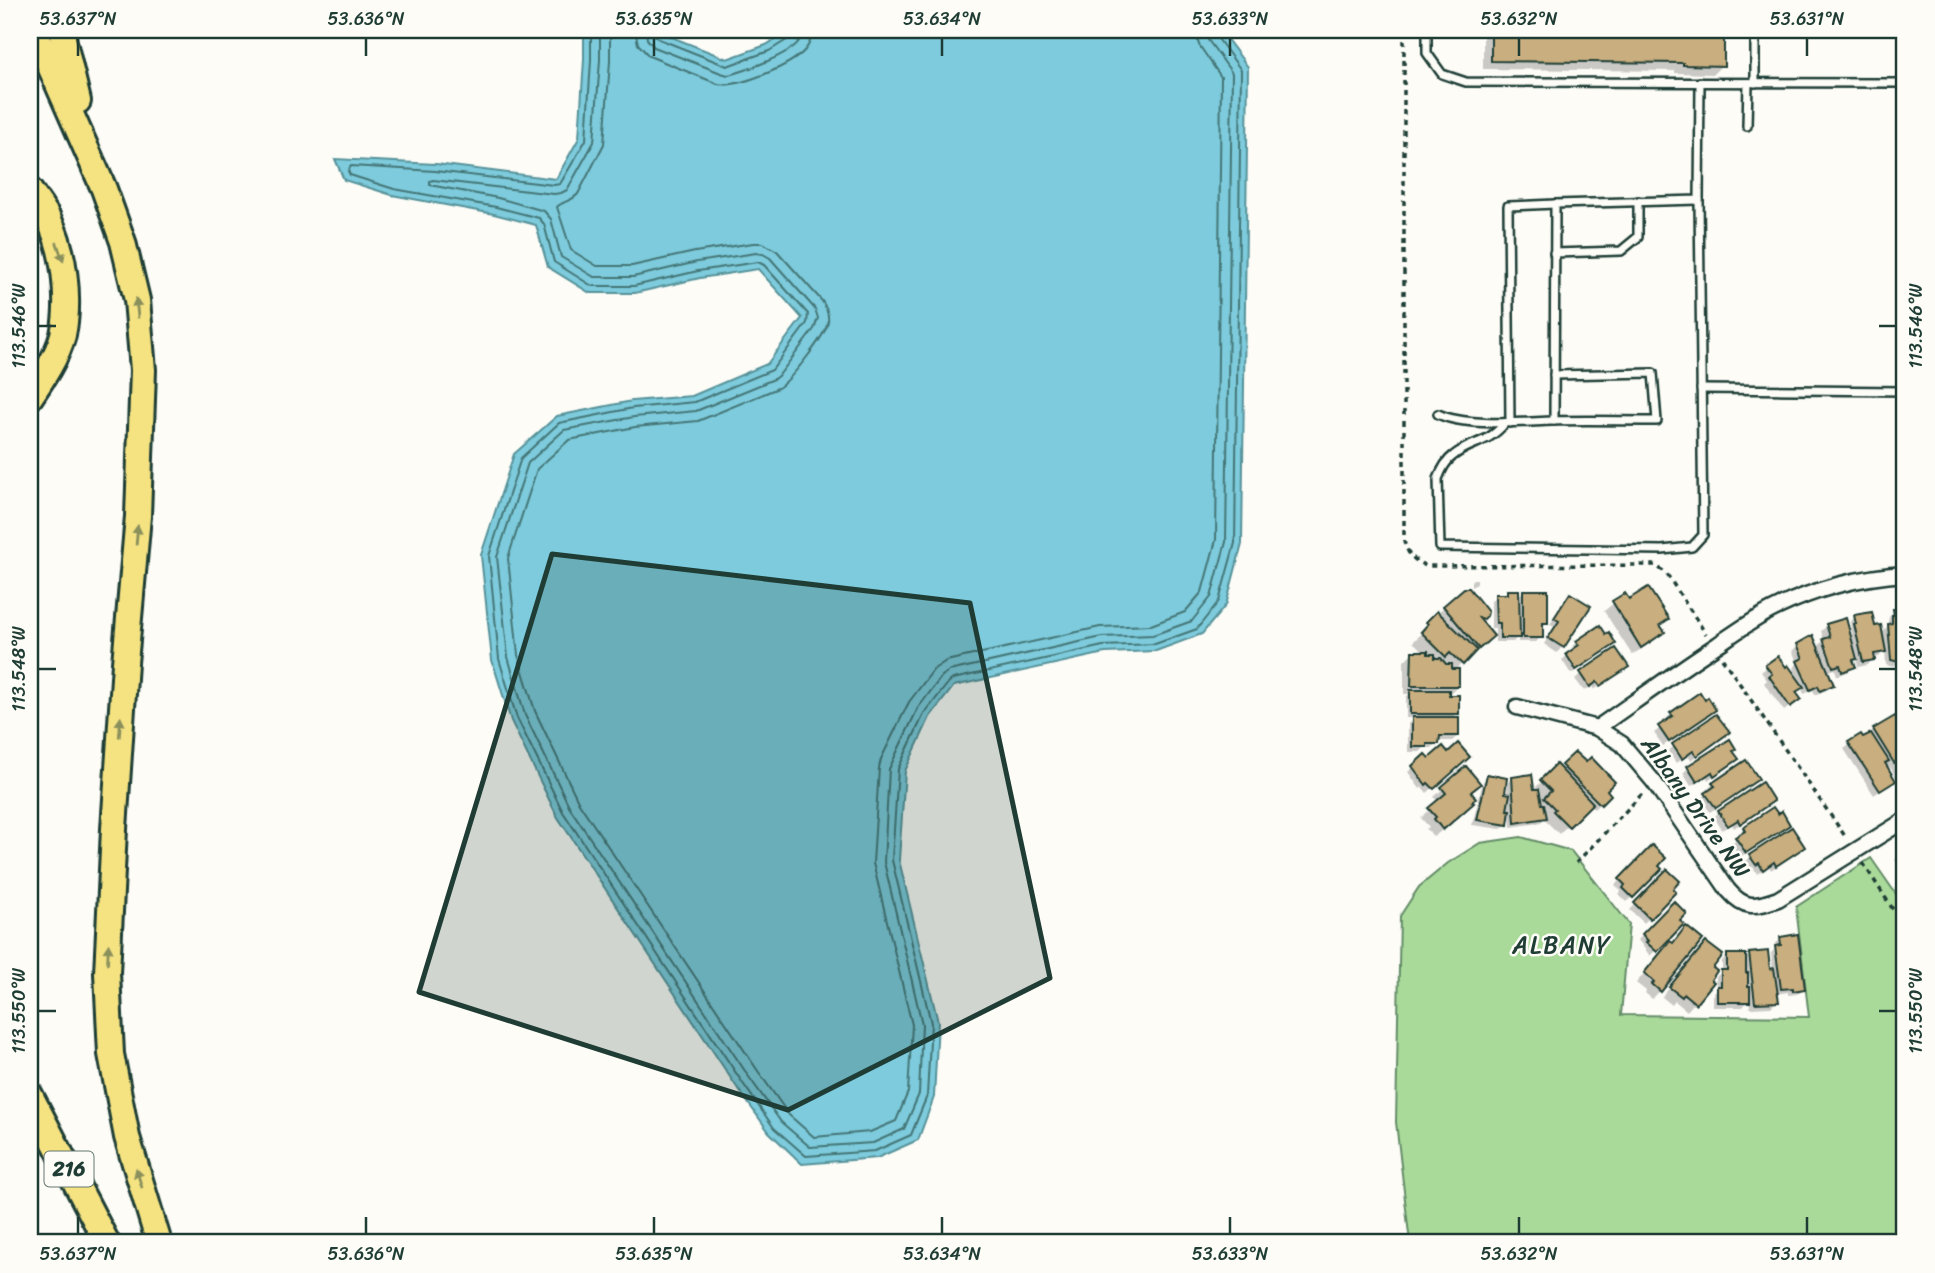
<svg xmlns="http://www.w3.org/2000/svg" width="1935" height="1273" font-family="Sriracha,sans-serif">
  <style>
    .green { fill: #aada9a; stroke: #648c67; stroke-width: 2 }
    .water { fill: #7dcbdc; stroke: #579299; stroke-width: 2 }
    .shadow { fill: #0003 }
    .lines { fill: none; stroke-linecap: round; stroke-linejoin: round }
    .shore { stroke: #457677; stroke-width: 2 }
    .building { fill: #c9ae7f; stroke: #1f3d34; stroke-width: 2 }
    .lane-casing { stroke: #1f3d34; stroke-width: 12 }
    .street-casing { stroke: #1f3d34; stroke-width: 19 }
    .highway-casing { stroke: #1f3d34; stroke-width: 30 }
    .path { stroke: #1f3d34; stroke-width: 3.5; stroke-dasharray: 5 5; stroke-linecap: butt }
    .lane { stroke: #fdfcf7; stroke-width: 7 }
    .street { stroke: #fdfcf7; stroke-width: 14 }
    .highway { stroke: #f5e382; stroke-width: 24 }
    .oneway { fill: #8a905b }
    .marked { fill: #1f3d34; fill-opacity: 0.2; stroke: #1f3d34; stroke-width: 5; stroke-linejoin: round }
    .ticks { fill: none; stroke: #1f3d34; stroke-width: 2.5 }
    .labels { text-anchor: middle; stroke-width: 5; stroke-linejoin: round; paint-order: stroke }
    .shield { fill: #fdfcf7; stroke: #62766e; stroke-width: 2 }
    .shield-label { font-size: 21px; font-weight: bold; fill: #1f3d34 }
    .street-label { font-size: 23px; fill: #1f3d34; stroke: #fdfcf7 }
    .neighbourhood-label { font-size: 24px; letter-spacing: 2px; fill: #1f3d34; stroke: #fdfcf7 }
    .neatline { fill: none; stroke: #1f3d34; stroke-width: 2.5 }
    .ticks-label { font-size: 18px; text-anchor: middle; fill: #1f3d34 }
  </style>
  <rect width="100%" height="100%" fill="#fdfcf7"/>
  <filter id="ink" filterUnits="userSpaceOnUse"><feTurbulence type="fractalNoise" baseFrequency=".0143" numOctaves="2"/><feDisplacementMap in="SourceGraphic" scale="14" xChannelSelector="R" yChannelSelector="G"/><feConvolveMatrix kernelMatrix="1 2 1 2 8 2 1 2 1" color-interpolation-filters="sRGB"/></filter>
  <g filter="url(#ink)">
    <!-- green -->
    <path class="green" d="M1521 837 1571 851 1629 924 1621 1015 1809 1017 1796 907 1871 858 1905 907V1243H1410L1396 1122 1400 916 1419 887 1448 863 1480 843Z"/>
    <!-- water -->
    <path class="water" d="M584 30H654L727 59 766 45 791 30H1220L1248 67 1242 544 1226 605 1202 634 1156 651 1105 653 954 686 930 717 905 771 899 860 938 1022 934 1097 918 1140 877 1158 802 1164 769 1132 736 1086 557 816 511 721 492 660 481 555 514 454 557 416 632 401 692 396 767 364 802 318 758 269 700 278 635 293H590L548 267 536 225 494 214 392 195 344 180 335 159 436 164 556 179 579 138 584 59Z"/>
    <!-- shadow -->
    <g class="shadow">
      <path d="M1483 30H1725L1722 32V65L1713 74 1675 73V71L1483 69Z"/>
      <path d="M1473 579H1477V584L1471 587V581Z"/>
      <path d="M1465 590 1485 615 1480 621 1484 645 1469 656 1454 671 1457 686 1446 697 1457 713 1451 719 1458 736 1452 741H1438L1432 748H1424L1420 752H1408V724L1414 718H1406V697L1409 694H1404V661L1412 653H1425L1413 642 1421 634 1419 632 1437 613Z"/>
      <path d="M1508 592 1517 597 1523 592 1546 623 1541 628V637L1536 642H1518V637L1513 642H1495V628H1491V601L1496 595H1505Z"/>
      <path d="M1570 595 1588 607 1562 647 1557 653 1544 644 1555 627 1550 624Z"/>
      <path d="M1624 595 1628 602 1667 619 1659 627 1663 632 1654 641 1632 655 1604 611Z"/>
      <path d="M1905 610V663H1899L1893 667 1886 665 1885 650 1879 657 1873 658 1868 665 1858 667 1856 658 1852 662 1854 667 1848 672 1837 676 1835 669 1827 672 1832 684 1827 690 1815 695 1813 690 1804 694 1801 687 1795 693 1793 704 1784 711 1764 683 1767 680 1761 672 1767 667 1797 677 1793 668 1798 663 1792 651 1798 645 1817 648 1824 640 1821 631 1827 626 1852 635 1850 622 1855 617 1881 633 1887 627 1889 617 1894 611Z"/>
      <path d="M1577 642 1609 649 1571 674 1562 660 1574 650 1572 647Z"/>
      <path d="M1616 650 1627 667 1594 690 1592 686 1584 691 1575 679Z"/>
      <path d="M1671 714 1709 715 1663 746 1654 733 1668 722 1666 719Z"/>
      <path d="M1715 716 1728 732 1691 760 1687 755 1676 763 1668 751Z"/>
      <path d="M1905 716V778L1899 782 1890 767 1887 769 1894 781 1874 795 1844 749 1861 736 1863 740 1874 730 1897 723Z"/>
      <path d="M1732 751 1737 759 1708 780 1706 776 1691 786 1683 773 1688 768Z"/>
      <path d="M1448 754 1462 762 1427 793 1422 787 1420 789 1408 772 1425 757 1429 761Z"/>
      <path d="M1575 754 1609 795 1594 809 1589 804 1559 834 1544 819 1540 823 1511 827 1510 814H1508L1507 824 1501 829 1472 825 1483 782 1488 776 1503 795 1508 796 1507 784 1513 778 1533 790 1556 767 1559 770Z"/>
      <path d="M1465 768 1469 793 1463 812 1434 837 1426 829 1429 827 1421 818 1438 802 1434 797Z"/>
      <path d="M1713 784H1752L1710 812 1701 799 1710 792 1708 789Z"/>
      <path d="M1772 801 1734 828 1732 824 1722 830 1714 817 1719 812Z"/>
      <path d="M1744 828 1782 830 1740 857 1731 844 1740 836 1738 834Z"/>
      <path d="M1803 847 1771 870 1769 866 1757 874 1753 867 1750 869 1745 862 1750 856Z"/>
      <path d="M1652 848 1656 866 1660 869 1627 902 1619 894 1621 891 1615 885Z"/>
      <path d="M1905 852V876L1895 860Z"/>
      <path d="M1667 871 1671 889 1674 892 1644 923 1630 910Z"/>
      <path d="M1674 903 1678 921 1681 924 1650 956 1638 940Z"/>
      <path d="M1781 939 1803 989 1797 994 1788 995V992L1776 994 1777 1001 1771 1007 1750 1008 1749 1000 1743 1007H1713V993L1716 990V977L1722 971V961L1727 956 1744 960 1750 955 1769 971 1773 970 1771 953 1776 948 1775 944Z"/>
      <path d="M1662 952 1660 991 1652 999 1645 993 1646 991 1636 983Z"/>
      <path d="M1698 952 1710 968 1695 1002 1687 1011 1675 1001 1672 1005 1662 997Z"/>
    </g>
    <g class="lines">
      <!-- shore -->
      <g class="shore">
        <path d="M591 30V60L586 140 560 184 554 185 435 171 351 166 348 171 350 175 394 189 496 207 539 218 544 224 554 262 592 286H634L698 271 758 262 764 265 808 314 807 323 772 370 695 402 633 408 559 423 521 458 489 556 499 659 517 718 563 812 742 1082 774 1128 806 1156 875 1151 911 1135 927 1096 931 1023 892 860 898 769 924 714 949 682 953 679 1103 646 1155 644 1197 629 1219 601 1235 543 1241 70 1216 36 1215 30"/>
        <path d="M600 30V60L594 142 567 190 561 193 554 194 433 180 430 181V185L498 198 544 211 551 219 561 257 594 277H633L697 262 756 253 763 254 770 258 815 309 818 318 814 329 780 374 774 379 696 411 634 417 564 430 528 463 497 557 508 657 525 715 570 808 749 1077 781 1122 810 1147 873 1143 904 1129 919 1094 922 1024 884 862 889 769 918 708 942 676 949 671 1102 637 1153 635 1192 621 1211 597 1226 542 1232 73 1208 40 1206 30"/>
        <path d="M610 30V61L604 144 578 194C572 201 561 202 557 207L571 250 597 266H632L695 252 753 243H763L777 251 822 301C826 307 829 314 828 322 826 335 790 381 778 388L698 421 635 427 569 440 537 469 508 558 518 655 535 711 579 803 758 1071 789 1115 814 1137 870 1132 896 1121 908 1092 912 1025 873 863 879 768 881 759 909 702 934 669 946 661 1100 627 1151 625 1185 612 1202 592 1216 540 1221 77 1199 45 1195 30"/>
        <path d="M635 30 638 44 649 56 718 84C738 88 791 66 805 50 810 44 812 38 812 30"/>
        <path d="M646 30 647 39 654 47 721 73 728 75C743 72 791 54 799 41 802 36 801 35 802 30"/>
        <path d="M655 30V35L659 39 727 66 769 51 790 38 793 30"/>
      </g>
    </g>
    <!-- building -->
    <g class="building">
      <path d="M1491 30H1724V66L1683 65V63L1491 61Z"/>
      <path d="M1648 587 1669 619 1660 625 1665 632 1641 648 1612 601 1625 593 1629 599Z"/>
      <path d="M1464 588H1469L1488 612 1487 616 1484 619 1479 618 1494 636 1479 649 1443 606Z"/>
      <path d="M1507 590H1519L1520 638H1500V623H1496L1495 594H1507Z"/>
      <path d="M1523 590H1548V623H1543V638H1523Z"/>
      <path d="M1570 593 1591 606 1564 648 1548 638 1559 621 1554 618Z"/>
      <path d="M1893 609H1905V659L1899 662 1891 660 1888 624 1892 623V615H1894Z"/>
      <path d="M1437 611 1477 650 1463 665 1450 653 1446 657 1421 632 1428 624 1426 622Z"/>
      <path d="M1872 612 1875 626 1881 625 1886 652 1874 654 1875 660 1863 662 1854 624H1856L1854 615Z"/>
      <path d="M1846 618 1857 659 1853 660 1856 667 1842 672 1840 665 1833 667 1823 639 1830 637 1826 624Z"/>
      <path d="M1600 625 1606 634 1609 632 1616 644 1576 670 1566 654 1579 645 1576 641Z"/>
      <path d="M1813 635 1834 685 1820 691 1818 686 1810 690 1797 661 1803 658 1797 644Z"/>
      <path d="M1616 648 1629 667 1600 686 1597 682 1590 687 1580 672Z"/>
      <path d="M1412 651H1428V654H1435V658H1441L1446 664H1452V669H1459V686H1411Z"/>
      <path d="M1778 656 1786 667 1788 665 1804 687 1796 692 1801 699 1790 707 1769 676 1772 674 1765 665Z"/>
      <path d="M1410 690H1449V695H1459V714H1410Z"/>
      <path d="M1700 692 1705 700 1708 697 1716 710 1669 742 1658 726 1673 716 1670 713Z"/>
      <path d="M1716 714 1730 732 1697 756 1693 751 1682 759 1672 744Z"/>
      <path d="M1895 716 1905 733V770L1899 760 1894 763 1873 729Z"/>
      <path d="M1412 717H1459V736H1440L1439 744H1427V747H1412Z"/>
      <path d="M1871 733 1889 761 1885 763 1896 781 1880 791 1848 742 1861 734 1863 737Z"/>
      <path d="M1730 739 1736 749 1733 751 1739 759 1714 776 1712 772 1697 782 1687 766Z"/>
      <path d="M1458 743 1470 757 1434 789 1428 783 1426 785 1412 766 1425 754 1429 758 1443 746 1448 752Z"/>
      <path d="M1575 752 1586 762 1591 757 1615 782 1607 790 1611 795 1601 805 1561 765Z"/>
      <path d="M1746 760 1759 779 1716 808 1705 793 1715 786 1712 783Z"/>
      <path d="M1556 764 1593 803 1569 827 1553 811 1555 809 1544 798 1551 791 1540 780Z"/>
      <path d="M1466 766 1481 784 1471 792 1476 798 1472 802 1474 803 1443 830 1434 819 1436 817 1428 808 1446 793 1441 787Z"/>
      <path d="M1487 774 1507 778 1505 793 1510 794 1507 810H1510L1508 825 1477 820Z"/>
      <path d="M1532 774 1534 789H1539L1542 804H1544L1547 818 1515 823 1512 777Z"/>
      <path d="M1762 782 1774 801 1740 824 1738 820 1728 826 1718 811Z"/>
      <path d="M1773 807 1778 814 1782 811 1790 825 1746 853 1735 837 1745 831 1743 827Z"/>
      <path d="M1792 827 1805 847 1776 866 1774 862 1763 870 1759 863 1756 865 1749 855Z"/>
      <path d="M1652 845 1666 858 1659 866 1662 869 1633 898 1623 888 1625 885 1619 879Z"/>
      <path d="M1667 869 1680 881 1673 889 1676 892 1650 919 1634 903Z"/>
      <path d="M1674 901 1687 914 1680 921 1684 924 1657 952 1646 942 1648 941 1642 934Z"/>
      <path d="M1686 926 1703 940 1661 992 1652 984 1654 982 1644 973 1670 941 1673 943Z"/>
      <path d="M1798 934 1805 989 1793 991V988L1781 989 1775 946 1781 945 1780 937Z"/>
      <path d="M1706 942 1723 955 1713 968 1717 971 1711 980 1714 982 1696 1004 1684 994 1682 997 1669 987Z"/>
      <path d="M1768 951 1770 969 1774 968 1779 1002 1755 1003 1749 953Z"/>
      <path d="M1727 954H1746V973H1748V987H1750V1002H1717V986H1721V970H1727Z"/>
    </g>
    <g class="lines">
      <defs>
        <g id="lane">
          <path d="M1427 30V53L1442 74 1466 82 1905 83"/>
          <path d="M1755 30V83"/>
          <path d="M1747 126 1748 83"/>
          <path d="M1554 253 1621 251 1638 237V201"/>
          <path d="M1701 389 1905 391"/>
          <path d="M1438 414C1466 427 1520 422 1552 421 1587 420 1622 421 1657 421L1653 373 1554 375"/>
          <path d="M1554 421 1555 204 1699 200 1700 82"/>
          <path d="M1505 423C1487 445 1471 441 1453 456 1446 461 1441 471 1438 479L1440 547 1662 550 1692 547 1703 535 1699 200"/>
          <path d="M1510 423 1508 206 1555 204"/>
        </g>
        <g id="street">
          <path d="M1517 707 1597 728 1622 744 1654 782 1728 890C1745 910 1755 907 1778 899L1905 820"/>
          <path d="M1597 728C1637 700 1676 672 1717 645 1736 632 1755 618 1776 608 1817 588 1860 577 1905 574"/>
        </g>
        <g id="highway">
          <path d="M34 30 104 189 123 242 137 300 143 370 138 516 125 663 114 829 107 973 111 1054 127 1137 159 1243"/>
          <path d="M63 30V38L78 101"/>
          <path d="M30 191C36 200 43 209 48 218 65 250 70 300 63 335 57 357 43 378 30 397"/>
          <path d="M30 1095 107 1243"/>
        </g>
      </defs>
      <!-- lane casing -->
      <use href="#lane" class="lane-casing"/>
      <!-- street casing -->
      <use href="#street" class="street-casing"/>
      <!-- highway casing -->
      <use href="#highway" class="highway-casing"/>
      <!-- path -->
      <g class="path">
        <path d="M1404 30V541C1408 555 1413 560 1426 566L1655 565 1666 573 1706 634"/>
        <path d="M1722 658 1847 839"/>
        <path d="M1576 863 1643 793"/>
        <path d="M1863 863 1905 928"/>
      </g>
      <!-- lane -->
      <use href="#lane" class="lane"/>
      <!-- street -->
      <use href="#street" class="street"/>
      <!-- highway -->
      <use href="#highway" class="highway"/>
    </g>
    <!-- one-way arrows -->
    <defs><path id="oneway-solid" d="M-6-.8H1V-3.2L6.5 0L1 3.2V.8H-6Z" transform="scale(1.75)"/></defs>
    <g class="oneway">
      <use href="#oneway-solid" transform="translate(60 252) rotate(71)"/>
      <use href="#oneway-solid" transform="translate(137 308) rotate(-96)"/>
      <use href="#oneway-solid" transform="translate(137 535) rotate(-85)"/>
      <use href="#oneway-solid" transform="translate(120 727) rotate(-86)"/>
      <use href="#oneway-solid" transform="translate(108 954) rotate(-87)"/>
      <use href="#oneway-solid" transform="translate(139 1178) rotate(-107)"/>
    </g>
  </g>
  <!-- marked area -->
  <path class="marked" d="M552 554 970 603 1050 978 788 1110 419 992Z"/>
  <!-- ticks -->
  <path class="ticks" d="M78 38V56M366 38V56M654 38V56M942 38V56M1230 38V56M1519 38V56M1807 38V56M38 326H56M1879 326H1896M38 669H56M1879 669H1896M38 1011H56M1879 1011H1896M78 1217V1234M366 1217V1234M654 1217V1234M942 1217V1234M1230 1217V1234M1519 1217V1234M1807 1217V1234"/>
  <g class="labels">
    <!-- shield labels -->
    <rect class="shield" x="44.5" y="1151.5" width="49" height="35" rx="5"/>
    <g class="shield-label">
      <text x="69" y="1176">216</text>
    </g>
    <!-- street labels -->
    <g class="street-label">
      <text transform="translate(1696 807) rotate(54)" y="8">Albany Drive NW</text>
    </g>
    <!-- neighbourhood labels -->
    <g class="neighbourhood-label">
      <text x="1562" y="953">ALBANY</text>
    </g>
  </g>
  <!-- margin -->
  <rect width="1935" height="1273" fill="none" stroke="#fdfcf7" stroke-width="77"/>
  <rect x="38" y="38" width="1858" height="1196" class="neatline"/>
  <g class="ticks-label">
    <text x="78" y="25">53.637°N</text>
    <text x="366" y="25">53.636°N</text>
    <text x="654" y="25">53.635°N</text>
    <text x="942" y="25">53.634°N</text>
    <text x="1230" y="25">53.633°N</text>
    <text x="1519" y="25">53.632°N</text>
    <text x="1807" y="25">53.631°N</text>
    <text transform="translate(1916 326) rotate(-90)" y="6">113.546°W</text>
    <text transform="translate(19 326) rotate(-90)" y="6">113.546°W</text>
    <text transform="translate(1916 669) rotate(-90)" y="6">113.548°W</text>
    <text transform="translate(19 669) rotate(-90)" y="6">113.548°W</text>
    <text transform="translate(1916 1011) rotate(-90)" y="6">113.550°W</text>
    <text transform="translate(19 1011) rotate(-90)" y="6">113.550°W</text>
    <text x="78" y="1260">53.637°N</text>
    <text x="366" y="1260">53.636°N</text>
    <text x="654" y="1260">53.635°N</text>
    <text x="942" y="1260">53.634°N</text>
    <text x="1230" y="1260">53.633°N</text>
    <text x="1519" y="1260">53.632°N</text>
    <text x="1807" y="1260">53.631°N</text>
  </g>
</svg>
